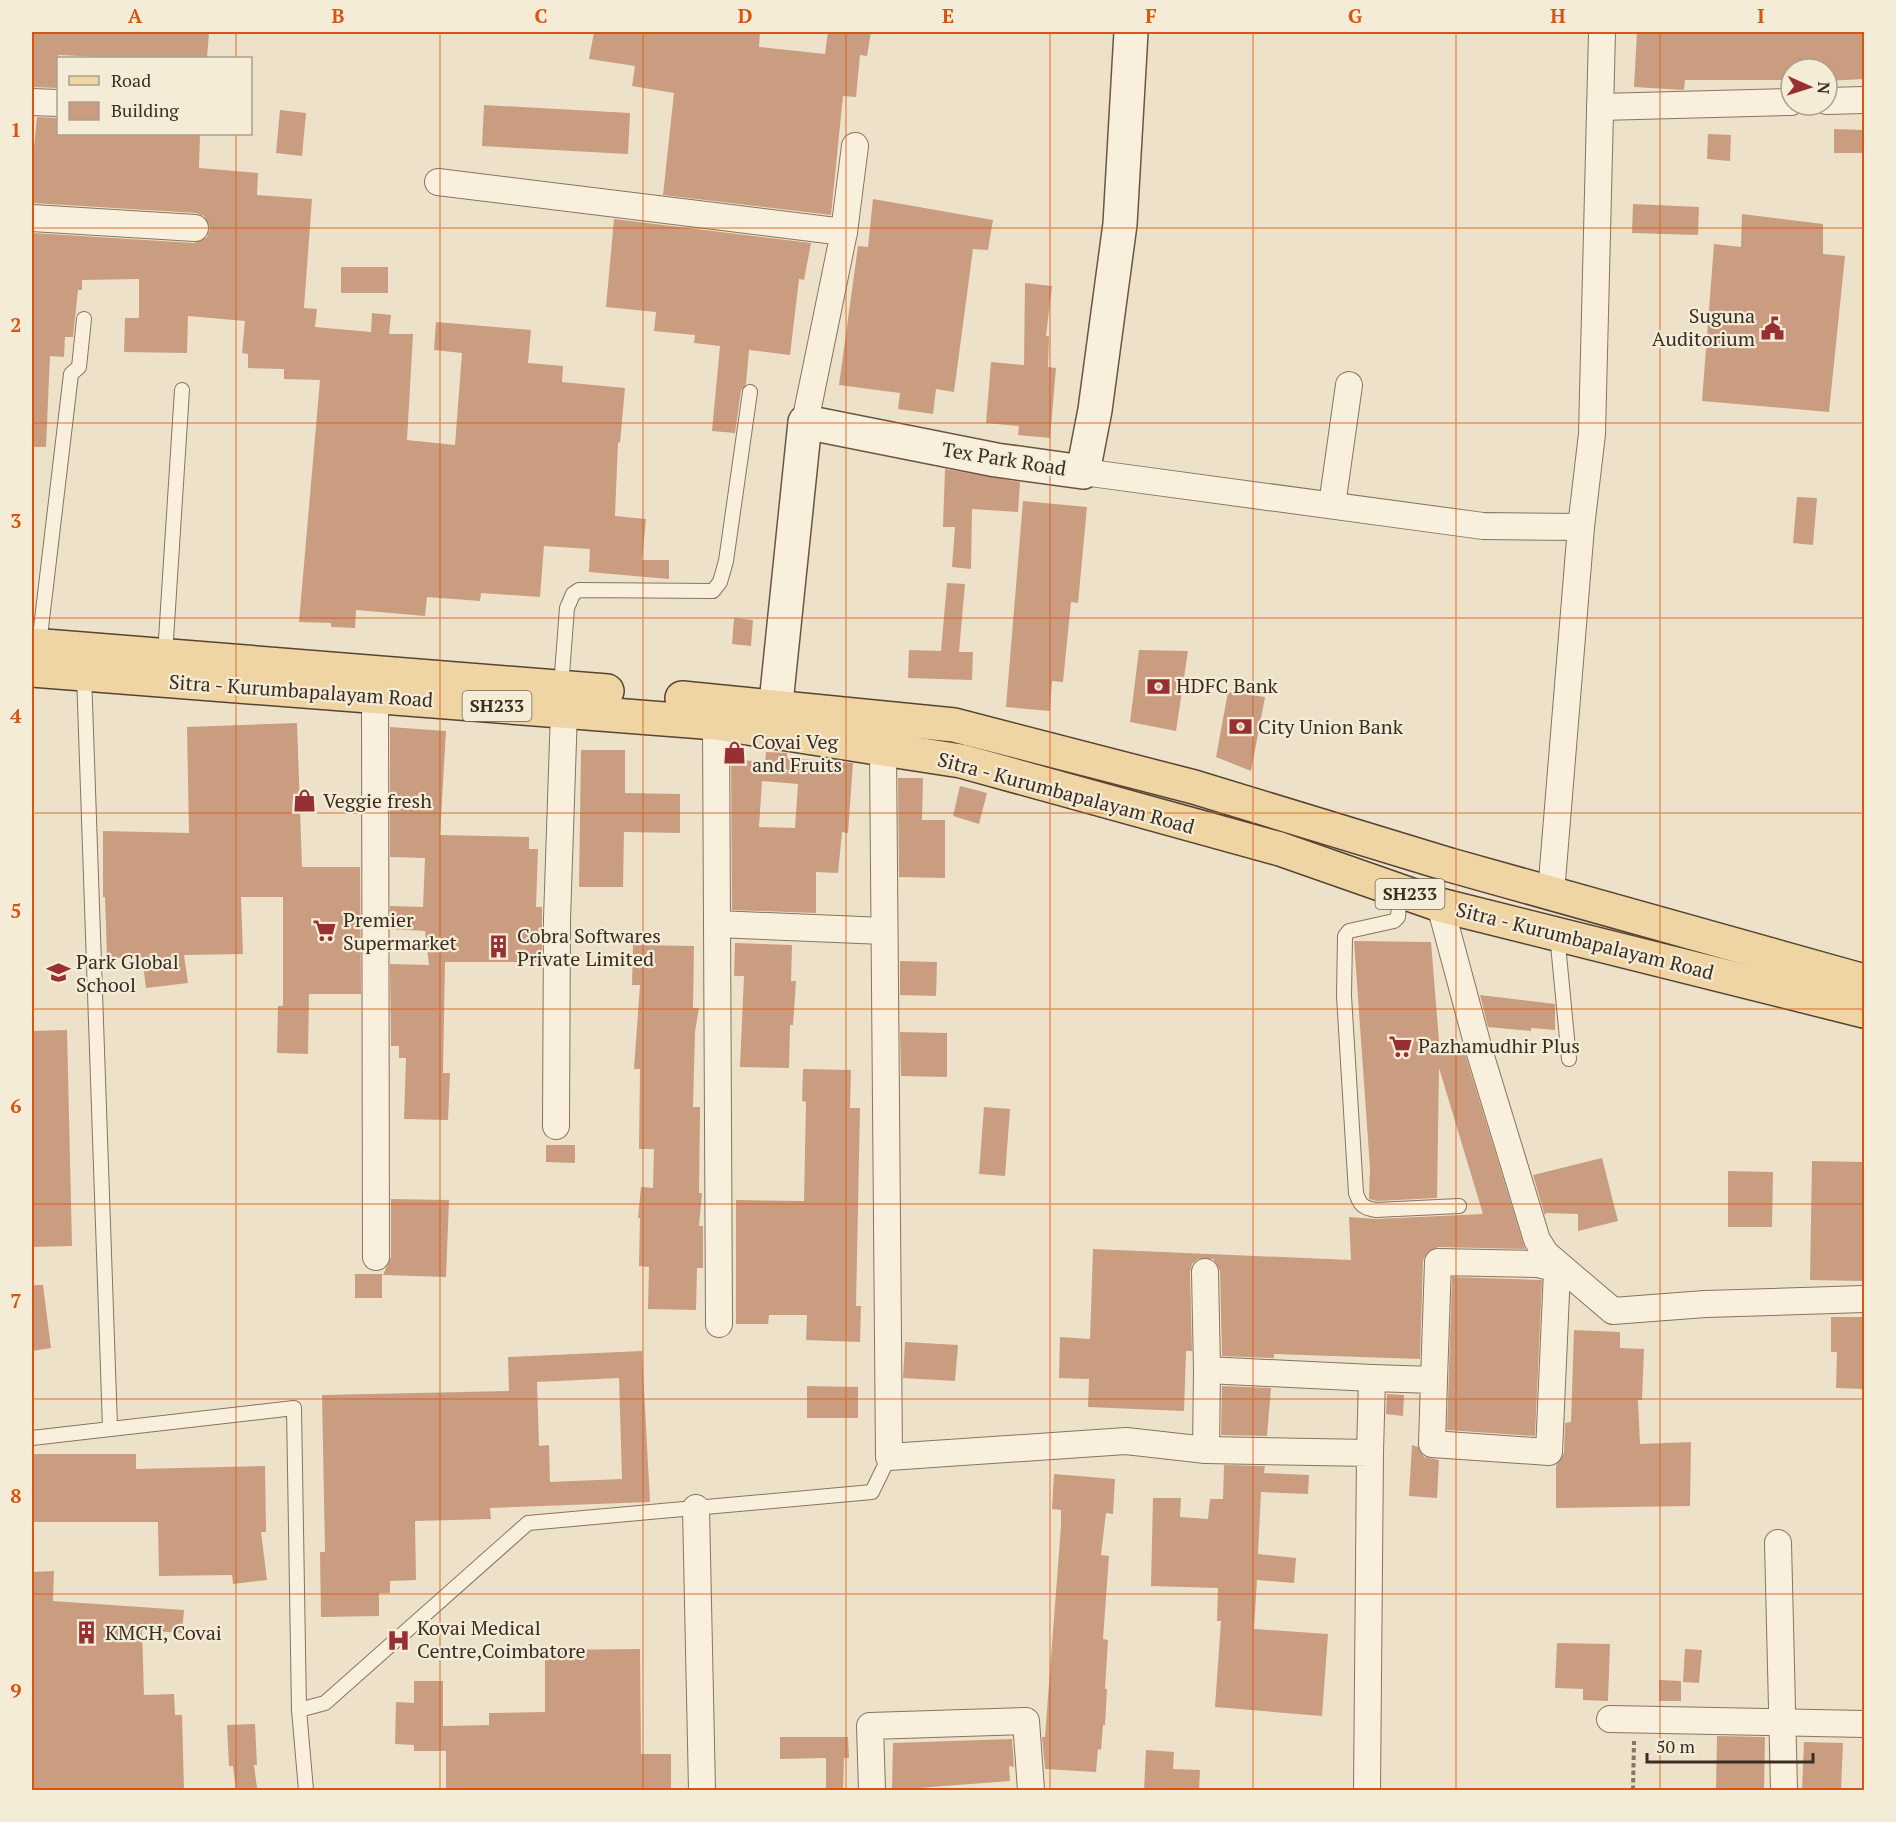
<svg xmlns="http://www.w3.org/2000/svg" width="1896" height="1822" font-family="'PT Serif',serif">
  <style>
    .building { fill: #ca9d80; fill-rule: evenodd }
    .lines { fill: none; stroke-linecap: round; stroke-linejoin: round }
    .lane-casing { stroke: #89745e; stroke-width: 16 }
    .street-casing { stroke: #89745e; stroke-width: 28 }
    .secondary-casing { stroke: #6b5541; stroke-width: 36 }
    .primary-casing { stroke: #574332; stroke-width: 36 }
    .path { stroke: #89745e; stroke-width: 4; stroke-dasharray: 4.5 3; stroke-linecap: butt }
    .lane { stroke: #f8efdc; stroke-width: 14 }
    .street { stroke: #f8efdc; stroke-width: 26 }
    .secondary { stroke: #f8efdc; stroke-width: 33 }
    .primary { stroke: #eed5a3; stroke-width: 33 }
    .grid { fill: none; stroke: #d7550e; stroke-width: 1.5; stroke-opacity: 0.55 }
    .labels { text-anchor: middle; stroke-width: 4.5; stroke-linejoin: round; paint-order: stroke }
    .shield { fill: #f5ecd8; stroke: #726658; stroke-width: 1.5 }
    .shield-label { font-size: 18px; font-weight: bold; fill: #3a2d21 }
    .poi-label { font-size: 20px; fill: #3a2d21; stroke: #f5ecd8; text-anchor: start }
    .street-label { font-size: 20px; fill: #3a2d21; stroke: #f5ecd8 }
    .neatline { fill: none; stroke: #d7550e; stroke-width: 2 }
    .grid-label { font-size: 20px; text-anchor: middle; font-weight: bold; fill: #d7550e }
  </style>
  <rect width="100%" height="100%" fill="#ede2c9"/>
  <!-- building -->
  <g class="building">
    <path d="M32 32H209L207 58H124L58 55V88L32 87Z"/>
    <path d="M594 32H760L759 47 825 54 828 32H871L867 56 860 55 856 97 843 96 831 215 663 195 674 93 632 86 635 66 589 59Z"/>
    <path d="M1637 32H1864V79L1827 81V69H1791V80H1685L1684 90 1634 87Z"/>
    <path d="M484 105 630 113 628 154 482 146Z"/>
    <path d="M280 110 306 113 302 156 276 153Z"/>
    <path d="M37 117 58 118V134H200L199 168 258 173 257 195 312 199 304 308 317 309 315 327 371 332 372 313 391 315 389 334H413L407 440 455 445 462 353 434 350 436 322 531 330 528 363 563 366 562 382 625 388 620 443 618 442 615 516 646 519 642 560H669V579L589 572 590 549 544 546 540 597 481 593 480 601 427 597 425 616 356 610 355 628 331 627V623L299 622 320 380 284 379V369L248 368V354L242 353 245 321 188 316 187 353 124 352 125 318H139V279L82 280V290H78L73 337H65L64 357 50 356 46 447H32V233L194 243 207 237 210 228 204 216 196 213 32 203V166Z"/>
    <path d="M1834 129 1864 130 1863 153H1834Z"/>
    <path d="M1708 134 1731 135 1730 161 1707 159Z"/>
    <path d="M873 199 993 220 988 250 973 249 954 392 936 389 933 414 898 409 900 393 839 385 858 246 868 247Z"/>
    <path d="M1633 204 1699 207 1698 235 1632 233Z"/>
    <path d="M1742 214 1823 224V254L1845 256 1829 412 1702 401 1714 244 1741 247Z"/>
    <path d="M614 219 811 243 804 280 799 279 790 355 749 350 746 384 741 391 735 433 712 431 720 346 694 343 695 335 654 331 656 312 606 307Z"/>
    <rect x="341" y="267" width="47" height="26"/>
    <path d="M1025 283 1052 286 1046 336H1049L1048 367 1056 368 1050 438 1018 435 1019 426 986 423 991 362 1024 365Z"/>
    <path d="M945 469 1020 482 1018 512 972 509 971 569 952 567 955 527H943Z"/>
    <path d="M1797 497 1817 498 1813 545 1793 543Z"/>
    <path d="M1023 501 1087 507 1078 603 1071 602 1063 682 1052 681 1050 711 1006 707Z"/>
    <path d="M947 583 965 584 959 652H973L972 680 908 678 909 650 941 651Z"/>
    <path d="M734 618 753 620 751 646 732 644Z"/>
    <path d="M1139 650 1188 651 1176 731 1130 722Z"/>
    <path d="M1228 692 1265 697 1251 771 1216 757Z"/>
    <path d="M297 723 302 867H360L361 994H309L308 1054 277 1053 278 1006H283V897H241L243 954 184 955 188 983 146 988 142 957 107 958 105 897H103V831L189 833 187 727Z"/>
    <path d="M390 727 446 731 440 835 529 837V849H538L536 907H542V962H445L443 1073H450L448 1120 404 1119 406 1058H399V1046H391L390 964 429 965 425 931 390 929V906L423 907 425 858 390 857Z"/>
    <path d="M581 750H625V793L680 794V833L624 832 623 887H579Z"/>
    <path d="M766 752 787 753V758L853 763 848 833 842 832 838 873 816 872V913L732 910 731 759 765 762ZM762 781 798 784 795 828 759 827Z"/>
    <path d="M898 778H923L922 820H945V878L899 877Z"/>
    <path d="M960 786 987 793 979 824 953 816Z"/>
    <path d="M1354 941 1431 942 1440 1053 1463 1047 1525 1249 1438 1247 1426 1254 1423 1261 1420 1359 1274 1354V1358L1222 1356 1220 1271 1213 1259H1198L1192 1264 1190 1272 1192 1351H1186L1184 1411 1088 1407 1089 1379 1059 1378 1060 1337 1090 1339 1093 1249 1351 1260 1349 1217 1376 1219 1483 1214 1439 1068 1437 1198 1377 1201 1369 1199 1370 1168Z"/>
    <path d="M735 943 792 945 791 981H796L793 1025H790L789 1068 740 1067 744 976H734Z"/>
    <path d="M633 945 694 946 693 1008H699L695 1032 693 1107H700L699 1193H702L699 1226H703V1268H697L696 1310 648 1309 649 1267 639 1266 640 1218H638L641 1187 653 1188 654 1149H639L640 1069H634L640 985H632Z"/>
    <path d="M900 961 937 962 936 996 900 995Z"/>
    <path d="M1480 995 1555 1004V1030L1531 1028V1031L1488 1027Z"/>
    <path d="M67 1030 72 1246 32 1247V1031Z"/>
    <path d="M900 1032 947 1033V1077L901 1076Z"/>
    <path d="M803 1069 851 1070 850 1108H860L856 1306H861L860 1342 806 1340 807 1315H769L768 1324H736V1200L804 1201 806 1102 802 1101Z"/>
    <path d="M984 1107 1010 1109 1005 1176 979 1174Z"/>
    <path d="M546 1145H575V1163L546 1162Z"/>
    <path d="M1602 1158 1618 1221 1578 1231V1214L1546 1213 1545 1216 1533 1175Z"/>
    <path d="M1812 1161 1864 1162V1281L1810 1280Z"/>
    <path d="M1728 1171 1773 1172 1772 1227H1728Z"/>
    <path d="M391 1199 449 1200 446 1277 383 1275 391 1257Z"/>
    <rect x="355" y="1274" width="27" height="24"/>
    <path d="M1452 1277 1542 1280 1535 1436 1447 1430Z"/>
    <path d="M32 1285H43L51 1348 32 1351Z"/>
    <path d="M1831 1317H1864V1389L1836 1388 1837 1352H1831Z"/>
    <path d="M1574 1330 1620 1332V1348L1644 1349 1642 1400H1638L1640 1444 1691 1442 1690 1506 1556 1508V1465L1564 1453 1565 1423 1571 1422Z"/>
    <path d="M905 1342 958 1345 955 1381 903 1378Z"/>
    <path d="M642 1351 650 1502 490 1508 491 1519 415 1521 416 1580 390 1581V1593H379V1616L321 1617 320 1552H325L322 1395 509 1391 508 1357ZM619 1378 622 1479 550 1482 549 1445 539 1446 537 1382Z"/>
    <path d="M807 1386 858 1387V1418H807Z"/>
    <path d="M1222 1386 1271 1388 1267 1436 1221 1435Z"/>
    <path d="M1387 1394 1404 1395 1403 1416 1386 1414Z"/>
    <path d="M1412 1445 1418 1447 1424 1457 1439 1460 1437 1498 1409 1496Z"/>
    <path d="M32 1454H136V1469L265 1466 266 1532H261L267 1580 233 1584 232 1575 159 1576 158 1522H32Z"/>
    <path d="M1224 1465 1265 1466 1264 1473 1309 1475 1308 1494 1261 1492 1258 1554 1296 1558 1294 1583 1257 1580 1254 1629 1328 1634 1322 1716 1215 1707 1221 1621H1217L1218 1588 1151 1586 1153 1498H1181L1180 1517 1208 1519 1210 1499H1223Z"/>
    <path d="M1054 1474 1115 1479 1113 1514 1106 1513 1101 1555 1109 1556 1103 1639 1108 1640 1105 1689H1107L1105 1725H1103L1101 1750 1098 1749 1096 1772 1045 1769 1042 1737H1045L1061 1526V1510L1052 1509Z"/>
    <path d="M54 1571 53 1601 184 1610 182 1633 142 1630 144 1695 174 1694 175 1715H182L184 1791H32V1572Z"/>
    <path d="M1557 1643 1610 1644 1608 1701 1583 1700V1689L1555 1688Z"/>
    <path d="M640 1649 641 1754H671V1791H446V1751H414V1745L395 1744 396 1702 414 1703V1681H443V1726L489 1725V1713L545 1712V1650Z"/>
    <path d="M1685 1649 1702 1650 1699 1683 1683 1682Z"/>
    <path d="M1659 1680 1681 1681V1701H1659Z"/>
    <path d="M255 1724 257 1765H254L257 1788 236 1790 233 1766H229L227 1725Z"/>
    <path d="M1717 1736 1765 1737 1764 1791H1716Z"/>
    <path d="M780 1737H848L849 1758H844L843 1791H826V1758L780 1759Z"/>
    <path d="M1012 1739 1014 1767 1009 1766 1010 1781 892 1790 893 1743Z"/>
    <path d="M1804 1742 1843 1743 1841 1791H1802Z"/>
    <path d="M1146 1750 1174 1752 1173 1769 1200 1770 1199 1791H1144Z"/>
  </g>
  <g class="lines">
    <defs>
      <g id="lane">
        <path d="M39 645 71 374 79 367 84 319"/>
        <path d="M165 655 182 390"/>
        <path d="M84 674 110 1427"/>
        <path d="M561 687 567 608 573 594 579 590 713 591 720 582 726 561 750 392"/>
        <path d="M1400 891 1398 917 1394 921 1349 931 1345 936 1344 996 1356 1193C1360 1205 1363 1208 1376 1210L1459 1206"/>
        <path d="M1557 934 1569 1059"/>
        <path d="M32 1438 294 1408 299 1710"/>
        <path d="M306 1790 299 1710 325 1703 528 1523 872 1492 889 1457"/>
      </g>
      <g id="street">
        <path d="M1827 101 1864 100"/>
        <path d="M32 102 58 103"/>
        <path d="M1600 107 1791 102"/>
        <path d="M438 182 844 232 805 422"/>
        <path d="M32 218 195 228"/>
        <path d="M844 232 855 146"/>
        <path d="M1083 472 1483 526 1581 527"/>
        <path d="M1332 505 1349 385"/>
        <path d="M375 697 376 1257"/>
        <path d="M716 723 719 1324"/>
        <path d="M883 750 889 1457 1126 1441 1206 1450 1370 1453 1367 1790"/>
        <path d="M1551 893 1581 527 1592 434 1602 32"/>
        <path d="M1440 905 1479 1050 1537 1240 1546 1254 1613 1311 1705 1304 1864 1299"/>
        <path d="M717 924 884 931"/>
        <path d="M556 1126 557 919 564 711"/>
        <path d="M1205 1272 1207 1370 1372 1378"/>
        <path d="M1206 1450 1207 1370"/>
        <path d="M1370 1453 1372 1378 1434 1380 1438 1262 1538 1264 1555 1268 1557 1271 1549 1452 1432 1444 1434 1380"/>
        <path d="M696 1508 702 1790"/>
        <path d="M1778 1543 1784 1790"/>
        <path d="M1610 1719 1864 1724"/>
        <path d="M872 1790 870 1726 1026 1721 1031 1790"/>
      </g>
      <path id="secondary" d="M773 732 805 422 996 460 1083 472 1095 410 1120 224 1131 32"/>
      <g id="primary">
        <path d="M32 645 607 691"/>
        <path d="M32 670 716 723 961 761 1280 849 1440 905 1864 1011"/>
        <path d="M682 698 954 725 1194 787 1450 865 1864 981"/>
      </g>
    </defs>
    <!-- lane casing -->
    <use href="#lane" class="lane-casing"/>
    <!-- street casing -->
    <use href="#street" class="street-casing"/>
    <!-- secondary casing -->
    <use href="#secondary" class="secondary-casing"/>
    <!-- primary casing -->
    <use href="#primary" class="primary-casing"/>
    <!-- path -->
    <path class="path" d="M1633 1790 1634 1741"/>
    <!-- lane -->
    <use href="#lane" class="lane"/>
    <!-- street -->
    <use href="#street" class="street"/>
    <!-- secondary -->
    <use href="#secondary" class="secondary"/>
    <!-- primary -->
    <use href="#primary" class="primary"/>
  </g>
  <!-- grid -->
  <path class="grid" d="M236 32V58M440 32V1790M643 32V1790M846 32V1790M1050 32V1790M1253 32V1790M1456 32V1790M1660 32V1790M236 134V1790M32 228H1864M32 423H1864M32 618H1864M32 813H1864M32 1009H1864M32 1204H1864M32 1399H1864M32 1594H1864"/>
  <!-- icons -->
  <defs>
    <symbol id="civic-bare" viewBox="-9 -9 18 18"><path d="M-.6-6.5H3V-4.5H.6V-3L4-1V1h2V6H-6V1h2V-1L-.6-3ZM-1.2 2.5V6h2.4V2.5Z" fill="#963033" stroke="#f5ecd8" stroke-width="2.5" paint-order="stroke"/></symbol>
    <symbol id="bank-bare" viewBox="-9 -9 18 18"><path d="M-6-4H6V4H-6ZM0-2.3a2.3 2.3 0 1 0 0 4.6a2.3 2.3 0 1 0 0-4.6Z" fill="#963033" stroke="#f5ecd8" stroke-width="2.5" paint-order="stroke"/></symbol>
    <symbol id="shop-bare" viewBox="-9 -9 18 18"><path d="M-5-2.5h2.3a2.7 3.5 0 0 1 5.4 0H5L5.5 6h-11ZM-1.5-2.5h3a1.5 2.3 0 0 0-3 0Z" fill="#963033" stroke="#f5ecd8" stroke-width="2.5" paint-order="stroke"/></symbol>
    <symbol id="supermarket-bare" viewBox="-9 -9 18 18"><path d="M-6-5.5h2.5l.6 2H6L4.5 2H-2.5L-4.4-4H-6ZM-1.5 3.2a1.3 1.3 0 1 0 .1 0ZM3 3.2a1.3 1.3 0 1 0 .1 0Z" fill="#963033" stroke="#f5ecd8" stroke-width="2.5" paint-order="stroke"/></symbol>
    <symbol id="building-bare" viewBox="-9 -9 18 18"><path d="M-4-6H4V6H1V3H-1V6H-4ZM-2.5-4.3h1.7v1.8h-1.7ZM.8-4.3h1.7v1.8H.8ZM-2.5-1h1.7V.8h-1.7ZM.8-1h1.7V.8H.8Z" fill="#963033" stroke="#f5ecd8" stroke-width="2.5" paint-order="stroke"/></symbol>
    <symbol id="school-bare" viewBox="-9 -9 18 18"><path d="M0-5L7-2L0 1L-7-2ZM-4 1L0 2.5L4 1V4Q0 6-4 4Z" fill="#963033" stroke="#f5ecd8" stroke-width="2.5" paint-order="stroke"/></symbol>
    <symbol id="hospital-bare" viewBox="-9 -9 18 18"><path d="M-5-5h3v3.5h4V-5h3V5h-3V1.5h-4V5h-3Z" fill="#963033" stroke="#f5ecd8" stroke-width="2.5" paint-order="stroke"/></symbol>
  </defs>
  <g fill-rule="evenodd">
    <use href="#civic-bare" x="1756" y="312" width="33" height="33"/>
    <use href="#bank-bare" x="1142" y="670" width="33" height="33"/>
    <use href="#bank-bare" x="1224" y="710" width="33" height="33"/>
    <use href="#shop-bare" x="718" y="736" width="33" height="33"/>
    <use href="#shop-bare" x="288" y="784" width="33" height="33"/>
    <use href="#supermarket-bare" x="308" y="914" width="33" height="33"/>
    <use href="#building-bare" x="482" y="930" width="33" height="33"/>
    <use href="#school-bare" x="42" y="956" width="33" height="33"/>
    <use href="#supermarket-bare" x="1384" y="1030" width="33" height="33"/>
    <use href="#building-bare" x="70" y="1616" width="33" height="33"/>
    <use href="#hospital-bare" x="382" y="1624" width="33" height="33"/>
  </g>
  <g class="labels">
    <!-- shield labels -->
    <g class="shield">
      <rect x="462.5" y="691" width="69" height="30" rx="4.5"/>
      <rect x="1375.5" y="879" width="69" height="30" rx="4.5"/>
    </g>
    <g class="shield-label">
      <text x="497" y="712">SH233</text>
      <text x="1410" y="900">SH233</text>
    </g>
    <!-- poi labels -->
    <g class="poi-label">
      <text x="1755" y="323" text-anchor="end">Suguna<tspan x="1755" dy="23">Auditorium</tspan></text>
      <text x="1176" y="693">HDFC Bank</text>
      <text x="1258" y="734">City Union Bank</text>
      <text x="752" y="749">Covai Veg<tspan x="752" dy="23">and Fruits</tspan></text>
      <text x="323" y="808">Veggie fresh</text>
      <text x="343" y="927">Premier<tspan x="343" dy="23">Supermarket</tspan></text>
      <text x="517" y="943">Cobra Softwares<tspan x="517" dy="23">Private Limited</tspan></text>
      <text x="76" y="969">Park Global<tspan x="76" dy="23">School</tspan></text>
      <text x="1418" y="1053">Pazhamudhir Plus</text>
      <text x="417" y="1635">Kovai Medical<tspan x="417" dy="23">Centre,Coimbatore</tspan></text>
      <text x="105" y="1640">KMCH, Covai</text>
    </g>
    <!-- street labels -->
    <g class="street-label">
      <text transform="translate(1004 459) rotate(9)" y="7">Tex Park Road</text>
      <text transform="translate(301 691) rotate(4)" y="7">Sitra - Kurumbapalayam Road</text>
      <text transform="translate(1066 793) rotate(15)" y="7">Sitra - Kurumbapalayam Road</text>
      <text transform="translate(1585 941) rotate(14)" y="7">Sitra - Kurumbapalayam Road</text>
    </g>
  </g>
  <!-- border -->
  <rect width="1896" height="1822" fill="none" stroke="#f5ecd8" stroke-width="66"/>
  <!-- legend -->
  <rect x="57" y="57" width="195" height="78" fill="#f5ecd8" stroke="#aaa08f" stroke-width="1.5"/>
  <rect x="69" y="76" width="30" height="9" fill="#eed5a3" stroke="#aaa08f" stroke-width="1.5"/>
  <text x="111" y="87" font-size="18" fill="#3a2d21">Road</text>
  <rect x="69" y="102" width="30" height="18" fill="#ca9d80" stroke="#aaa08f" stroke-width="1.5"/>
  <text x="111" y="117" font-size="18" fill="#3a2d21">Building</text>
  <!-- north arrow -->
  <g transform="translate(1809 87) rotate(93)"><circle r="28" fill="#f5ecd8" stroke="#aaa08f" stroke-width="1.5"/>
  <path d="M0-4.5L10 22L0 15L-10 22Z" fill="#963033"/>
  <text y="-9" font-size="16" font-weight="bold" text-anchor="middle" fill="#3a2d21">N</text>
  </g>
  <!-- scale -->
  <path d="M1647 1753v9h166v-9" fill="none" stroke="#3a2d21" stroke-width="3"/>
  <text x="1656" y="1753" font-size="18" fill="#3a2d21" stroke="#f5ecd8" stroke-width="4.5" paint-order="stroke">50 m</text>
  <rect x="33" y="33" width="1830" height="1756" class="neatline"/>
  <g class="grid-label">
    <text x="135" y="23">A</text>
    <text x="338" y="23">B</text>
    <text x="541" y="23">C</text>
    <text x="745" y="23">D</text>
    <text x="948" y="23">E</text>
    <text x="1151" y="23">F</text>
    <text x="1355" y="23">G</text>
    <text x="1558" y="23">H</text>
    <text x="1761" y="23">I</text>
    <text x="16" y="137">1</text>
    <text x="16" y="332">2</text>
    <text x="16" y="528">3</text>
    <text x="16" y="723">4</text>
    <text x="16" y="918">5</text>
    <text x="16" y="1113">6</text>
    <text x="16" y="1308">7</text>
    <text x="16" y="1503">8</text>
    <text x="16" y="1698">9</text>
  </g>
</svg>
